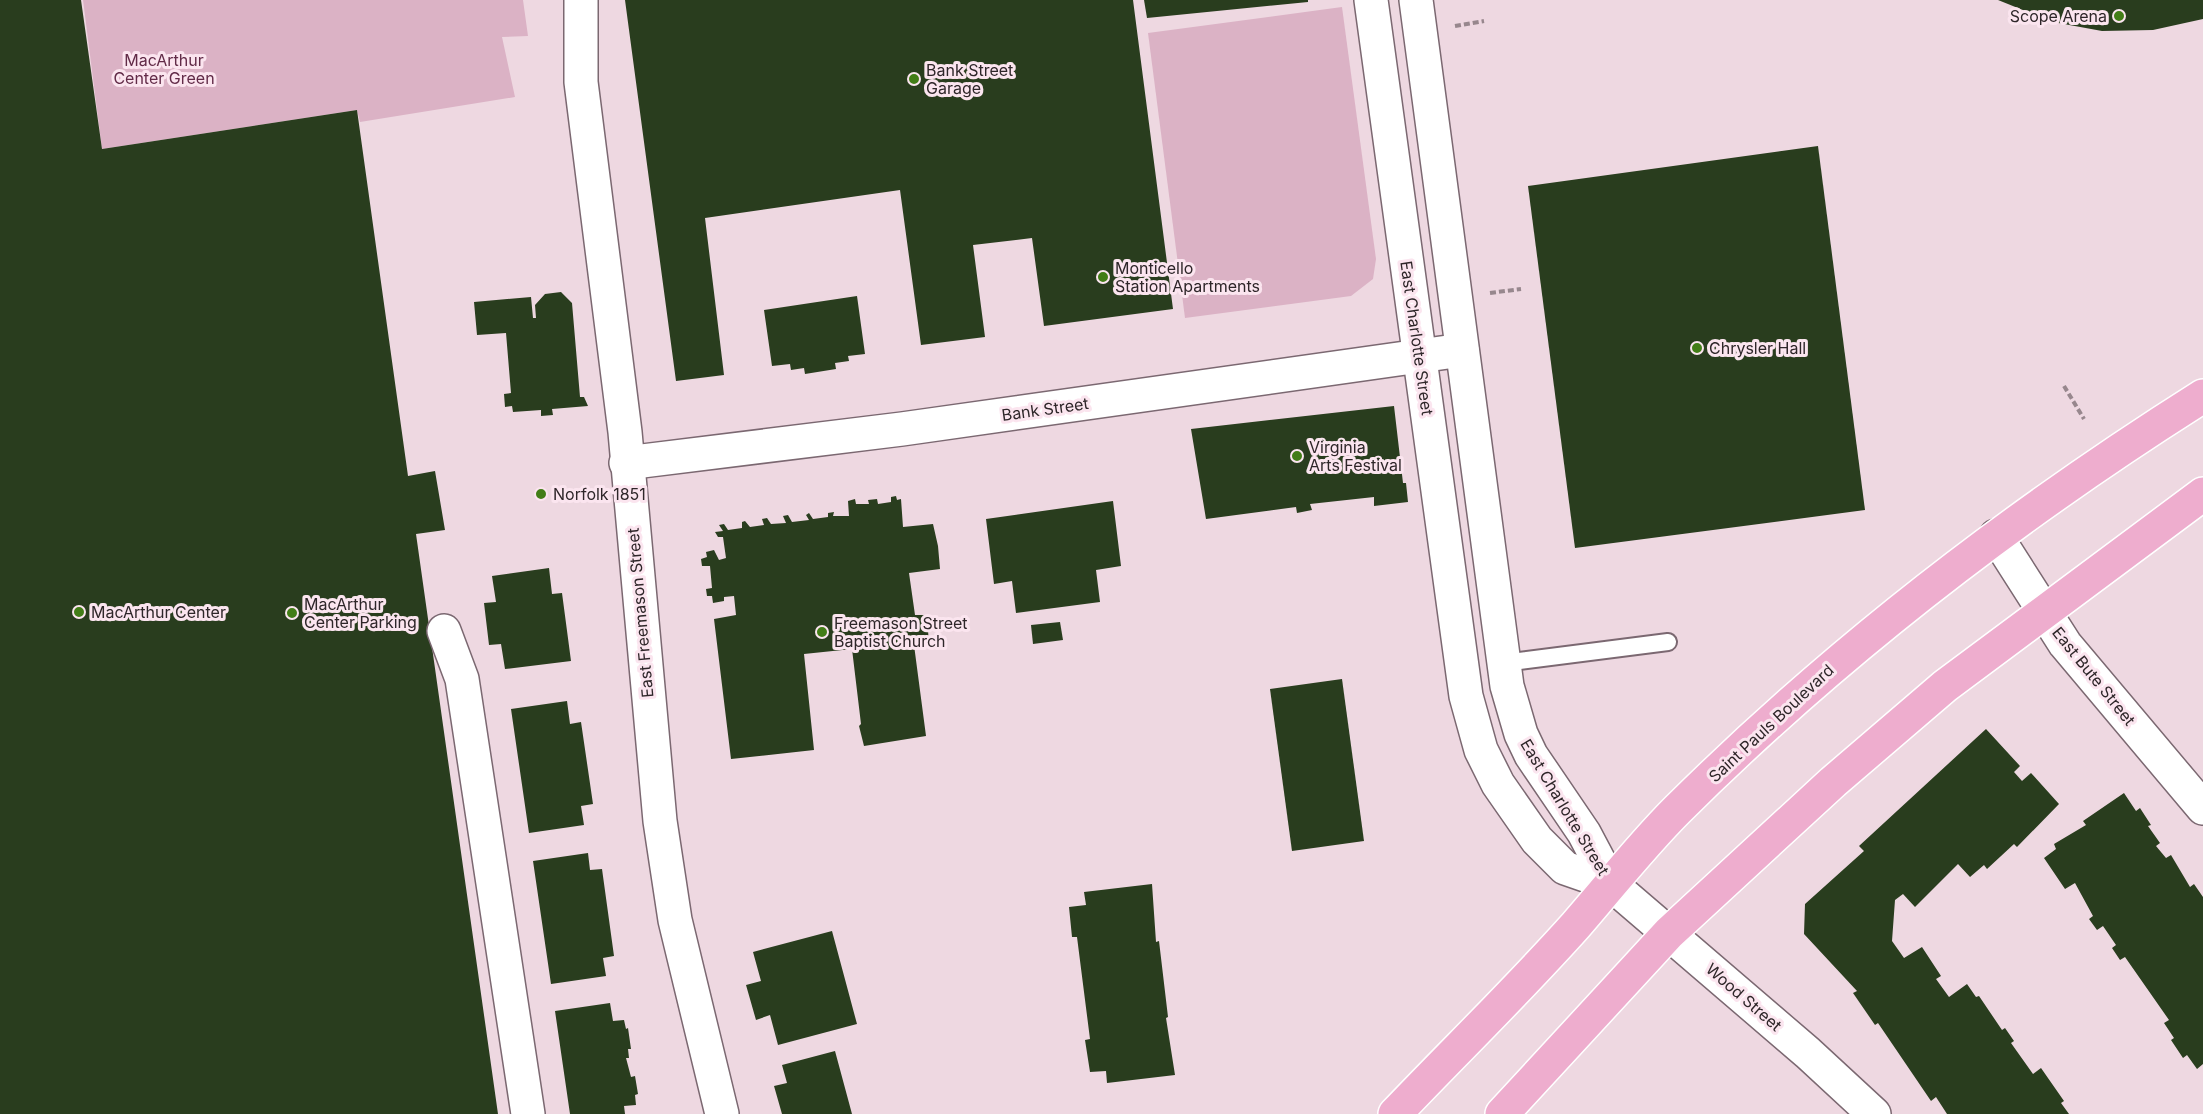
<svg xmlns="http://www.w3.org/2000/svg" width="2203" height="1114" font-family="Inter,sans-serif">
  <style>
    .green { fill: #dbb2c5 }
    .building { fill: #293d1e }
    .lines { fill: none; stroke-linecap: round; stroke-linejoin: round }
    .service-casing { stroke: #7b6871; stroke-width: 20 }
    .minor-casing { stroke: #7b6871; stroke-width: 36 }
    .tertiary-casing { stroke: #7b6871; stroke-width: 36 }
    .primary-casing { stroke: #fff; stroke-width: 36 }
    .path { stroke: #97878d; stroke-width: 4; stroke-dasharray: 6 3; stroke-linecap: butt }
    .service { stroke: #fff; stroke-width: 16 }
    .minor { stroke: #fff; stroke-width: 33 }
    .tertiary { stroke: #fff; stroke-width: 33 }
    .primary { stroke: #eeadce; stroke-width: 33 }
    .poi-dot { fill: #427d17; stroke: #fbe5ef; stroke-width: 2 }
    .labels { text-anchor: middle; stroke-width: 6; stroke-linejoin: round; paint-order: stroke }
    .poi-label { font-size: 16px; fill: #2e2629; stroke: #fbe5ef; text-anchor: start }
    .park-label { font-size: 16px; fill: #622b48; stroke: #fbe5ef }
    .street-label { font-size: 16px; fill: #2e2629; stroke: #fbe5ef }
  </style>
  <rect width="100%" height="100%" fill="#eed8e1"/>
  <!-- green -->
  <g class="green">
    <path d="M83 0H523L528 36 502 37 515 97 360 122 357 110 102 149Z"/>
    <path d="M1342 7 1376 259 1373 279 1351 296 1185 318 1148 33Z"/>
  </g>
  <!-- building -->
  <g class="building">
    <path d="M0 0H81L102 149 357 110 408 476 435 471 445 530 416 534 498 1114H0Z"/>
    <path d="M625 0H1133L1173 309 1044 326 1032 238 973 245 985 337 921 345 900 190 705 218 724 375 676 381Z"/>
    <path d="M1144 0H1308V2L1147 18Z"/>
    <path d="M1998 0H2203V19L2153 30 2102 31 2053 22Z"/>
    <path d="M1818 146 1865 510 1575 548 1528 186Z"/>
    <path d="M561 292 572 303 580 397H584L588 406 552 409 553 415 541 416V410L513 412 512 406 505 407 504 394 511 393 506 333 477 335 474 302 531 297 533 318H536L535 305 545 294Z"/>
    <path d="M857 296 865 354 848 356 849 361 835 363 836 369 805 374 804 368 791 370 790 364 772 366 764 310Z"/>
    <path d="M1394 406 1403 483H1406L1408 502 1374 506V497L1310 504 1312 510 1297 513 1296 507 1206 519 1191 429Z"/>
    <path d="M896 496 897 500 901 499 903 527 933 524 938 546 940 569 909 573 915 615H927L929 645H914L926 736 864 746 859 726 861 724 852 649 804 654 814 750 731 759 714 619 736 615 734 596 724 597V601L713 603 712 596H707L706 589 712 588 710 566H702L701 559 707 557 706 552 714 550 719 560 726 558 723 537H718L715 532 723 531 719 525 724 524 728 530 742 528V522L745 521 750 527 764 525 762 519 767 518 771 524 786 523 783 516 788 515 792 522 809 520 806 515 809 513 813 519 828 517V513L834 512 833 516H849L848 501 855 499 856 504H869L868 500 877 499 878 504 891 502V497Z"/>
    <path d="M1113 501 1121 566 1096 570 1100 602 1016 613 1012 581 994 584 986 519Z"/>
    <path d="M549 568 552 594 562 593 571 661 505 669 501 644 489 645 484 603 496 602 492 576Z"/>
    <path d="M1060 622 1063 640 1033 644 1031 625Z"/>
    <path d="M1342 679 1364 841 1292 851 1270 689Z"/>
    <path d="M567 701 570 724 581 722 593 804 581 806 584 825 529 833 511 709Z"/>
    <path d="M1986 729 2020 766 2014 772 2022 781 2031 773 2059 804 2017 847 2014 844 1987 869 1984 865 1970 877 1958 864 1915 907 1903 894 1895 900 1892 941 1904 958 1922 947 1941 976 1936 979 1949 997 1967 984 1976 997 1979 996 2002 1030 2005 1028 2014 1041 2011 1043 2033 1074 2041 1068 2064 1101 2061 1103 2069 1114H1947L1936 1097 1931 1101 1878 1023 1875 1025 1853 993 1857 991 1804 934 1805 904 1864 851 1859 846Z"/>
    <path d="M2124 793 2136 811 2140 808 2151 825 2148 826 2160 843 2156 846 2166 858 2171 855 2190 887 2194 884 2203 897V1064L2197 1069 2187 1055 2183 1058 2171 1040 2174 1038 2164 1023 2169 1020 2125 957 2120 960 2112 948 2116 945 2103 926 2097 930 2089 919 2093 916 2075 883 2065 889 2044 858 2056 849 2054 844 2086 825 2083 821Z"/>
    <path d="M588 853 590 870 602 869 614 956 603 958 606 976 551 984 533 861Z"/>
    <path d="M1152 884 1156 942 1159 941 1168 1017 1166 1018 1175 1075 1107 1083 1106 1071 1090 1072 1085 1040 1090 1039 1077 937H1072L1069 907 1086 905 1084 892Z"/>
    <path d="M832 931 857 1024 778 1045 770 1015 756 1020 746 985 761 981 753 952Z"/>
    <path d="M610 1003 613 1021 624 1020 626 1029 628 1028 631 1049H628L629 1058H626L631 1077 635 1076 638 1094 635 1095 636 1105 624 1106 625 1114H570L555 1011Z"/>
    <path d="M835 1051 852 1114H782L774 1086 787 1083 782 1065Z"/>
  </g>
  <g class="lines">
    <defs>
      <path id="service" d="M1504 663 1668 642"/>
      <g id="minor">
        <path d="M581 0V82L625 432 660 821 675 920 722 1114"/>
        <path d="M626 463 902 429 1462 350"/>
        <path d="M1996 536 2065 644 2203 808"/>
        <path d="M444 631 462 679 528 1114"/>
      </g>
      <g id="tertiary">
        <path d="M1371 0 1466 696 1481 750 1498 784 1537 840 1565 868 1611 884"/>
        <path d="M1416 0 1507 686 1521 734 1531 755 1584 833 1611 884 1808 1053 1874 1114"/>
      </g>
      <g id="primary">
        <path d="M1395 1114C1455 1051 1518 990 1576 925 1609 887 1641 846 1677 810 1836 652 2013 516 2203 396"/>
        <path d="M1502 1114 1669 933 1833 782 1945 686 2203 494"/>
      </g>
    </defs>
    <!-- service casing -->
    <use href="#service" class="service-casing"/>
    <!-- minor casing -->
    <use href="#minor" class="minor-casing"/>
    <!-- tertiary casing -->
    <use href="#tertiary" class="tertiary-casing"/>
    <!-- primary casing -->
    <use href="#primary" class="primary-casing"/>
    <!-- path -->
    <g class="path">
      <path d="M1455 26 1484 21"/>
      <path d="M1490 293 1521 289"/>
      <path d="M2064 386 2084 419"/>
    </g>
    <!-- service -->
    <use href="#service" class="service"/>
    <!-- minor -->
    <use href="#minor" class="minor"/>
    <!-- tertiary -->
    <use href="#tertiary" class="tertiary"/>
    <!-- primary -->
    <use href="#primary" class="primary"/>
  </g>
  <!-- markers -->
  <g class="poi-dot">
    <circle cx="2119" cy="16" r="6"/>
    <circle cx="914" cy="79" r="6"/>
    <circle cx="1103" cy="277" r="6"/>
    <circle cx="1697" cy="348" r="6"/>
    <circle cx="1297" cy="456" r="6"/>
    <circle cx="541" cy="494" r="6"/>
    <circle cx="79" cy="612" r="6"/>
    <circle cx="292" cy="613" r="6"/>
    <circle cx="822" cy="632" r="6"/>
  </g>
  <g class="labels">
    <!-- poi labels -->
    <g class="poi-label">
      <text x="2107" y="22" text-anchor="end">Scope Arena</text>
      <text x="926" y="76">Bank Street<tspan x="926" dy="18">Garage</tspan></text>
      <text x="1115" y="274">Monticello<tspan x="1115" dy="18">Station Apartments</tspan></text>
      <text x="1709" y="354">Chrysler Hall</text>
      <text x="1309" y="453">Virginia<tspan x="1309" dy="18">Arts Festival</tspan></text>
      <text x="553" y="500">Norfolk 1851</text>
      <text x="304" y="610">MacArthur<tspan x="304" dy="18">Center Parking</tspan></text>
      <text x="91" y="618">MacArthur Center</text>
      <text x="834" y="629">Freemason Street<tspan x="834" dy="18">Baptist Church</tspan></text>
    </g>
    <!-- park labels -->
    <g class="park-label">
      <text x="164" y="66">MacArthur<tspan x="164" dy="18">Center Green</tspan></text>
    </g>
    <!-- street labels -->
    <g class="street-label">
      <text transform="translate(1417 338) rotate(82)" y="6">East Charlotte Street</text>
      <text transform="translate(1045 409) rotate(-8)" y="6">Bank Street</text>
      <text transform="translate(640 613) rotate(-95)" y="6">East Freemason Street</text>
      <text transform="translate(2094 676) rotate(51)" y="6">East Bute Street</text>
      <text transform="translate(1771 723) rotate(-43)" y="6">Saint Pauls Boulevard</text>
      <text transform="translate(1565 807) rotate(59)" y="6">East Charlotte Street</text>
      <text transform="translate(1744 997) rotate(41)" y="6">Wood Street</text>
    </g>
  </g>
</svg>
